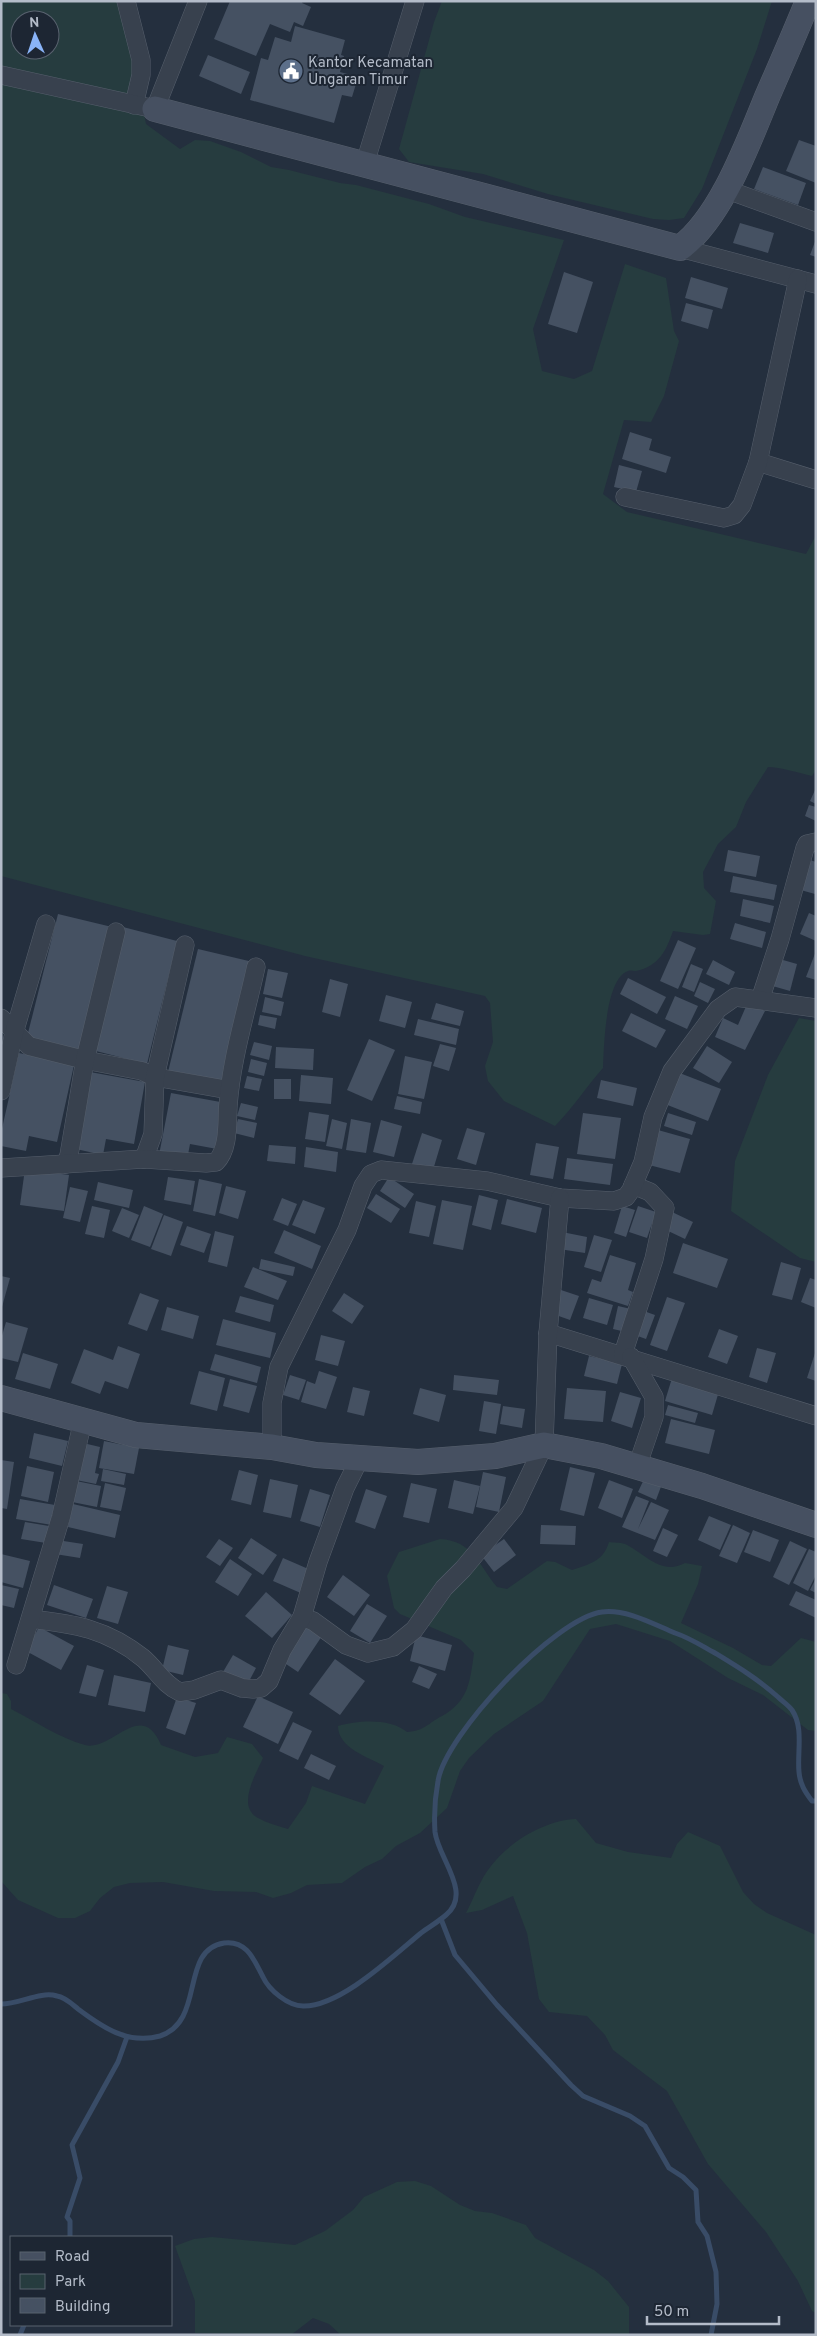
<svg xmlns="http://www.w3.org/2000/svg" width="817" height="2336" font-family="Overpass,sans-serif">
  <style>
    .green { fill: #263c3f; fill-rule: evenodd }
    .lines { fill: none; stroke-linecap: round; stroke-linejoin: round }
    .stream { stroke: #394c67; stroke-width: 5 }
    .building { fill: #455162 }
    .street-casing { stroke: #565f6c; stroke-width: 19 }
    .secondary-casing { stroke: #565f6c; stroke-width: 26 }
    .street { stroke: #38414e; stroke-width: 18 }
    .secondary { stroke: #465061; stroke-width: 25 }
    .labels { text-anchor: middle; stroke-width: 4; stroke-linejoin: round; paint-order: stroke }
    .poi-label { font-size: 15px; fill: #b4bcc9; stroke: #1d2633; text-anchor: start }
  </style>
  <rect width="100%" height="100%" fill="#242f3e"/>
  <!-- green -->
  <g class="green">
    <path d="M1 1H117L136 72 146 124 180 149 195 140 210 141 241 152 271 167 289 170 340 183 356 185 429 204 465 217 564 240 533 329 542 371 574 379 592 371 625 264 666 278 674 331 679 341 664 396 651 422 624 420 603 494 627 512 806 554 816 535V770L812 776C799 773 780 767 768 767L746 802 736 827 718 844 703 872 704 888 716 901 710 934 703 935 673 931C666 951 659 966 636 971 633 971 631 970 628 971 605 979 604 1047 603 1068 586 1087 573 1108 555 1126L504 1101 488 1081 485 1066 493 1042 490 1003 485 996 305 956 1 876ZM20 20H50V50H20Z"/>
    <path d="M442 1H772L757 49 702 189 684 218 669 220 653 219 548 194 483 174 409 162 399 149 434 22Z"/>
    <path d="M799 1018 816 1021V1262L800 1258 731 1211 735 1161 768 1075Z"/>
    <path d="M440 1539C473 1541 478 1564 497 1587L507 1589 547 1561 555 1562 572 1570C589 1564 603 1562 609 1542 614 1543 620 1542 625 1544 646 1554 661 1576 685 1563L702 1566 698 1584 681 1623 733 1648 762 1665 771 1666 801 1638 816 1642V1731L808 1730 763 1695 728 1678 670 1641 616 1624 590 1629 543 1701 494 1734 469 1758 460 1771 447 1808 420 1833 396 1846 382 1859 365 1867 342 1883 307 1885 291 1893 273 1898 256 1892 214 1891 163 1882 130 1883 114 1887 100 1898 90 1911 75 1918H58L18 1900 1 1881V1693L7 1694 11 1701V1709C35 1721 59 1738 85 1745 112 1752 141 1698 161 1745L195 1757 218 1753 227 1737 252 1744 263 1758C256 1774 236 1806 258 1818 267 1823 278 1826 288 1829L306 1803 312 1786 365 1804 384 1766C368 1757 338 1748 338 1726 358 1720 391 1718 407 1732 425 1731 428 1723 442 1716 469 1701 470 1681 474 1653L461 1640 400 1614 394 1608 387 1576 399 1552Z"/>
    <path d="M576 1819 596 1843 628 1852 671 1858 677 1844 688 1832 720 1846 743 1892 754 1904 767 1913 816 1935V2313L812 2311 798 2281 766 2232 708 2164 667 2091 613 2050 605 2035 587 2016 549 2012 539 1999 527 1933 513 1896 482 1910 466 1913C474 1898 480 1879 491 1866 510 1841 546 1820 576 1819Z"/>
    <path d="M415 2181 431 2186 460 2205 475 2211 492 2213 526 2225 535 2238 594 2270 608 2281 629 2307V2335H341L329 2324 313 2318 291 2335 195 2333V2301L175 2246 194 2239 212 2237 295 2245 325 2231 353 2210 364 2197 397 2182Z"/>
  </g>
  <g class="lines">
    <!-- stream -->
    <g class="stream">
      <path d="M441 1919 455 1955 497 2005 571 2085 583 2096 630 2116 645 2126 669 2168 683 2177 696 2190 698 2222 707 2236 716 2272 717 2304 711 2335"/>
      <path d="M1 2004C20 2004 40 1991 57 1996 65 1997 72 2004 78 2009 102 2027 128 2045 160 2036 206 2021 179 1950 224 1943 247 1940 254 1960 263 1977 269 1990 288 2006 303 2006 340 2007 393 1956 421 1933 429 1927 438 1922 446 1915 473 1893 438 1858 435 1832 434 1817 435 1797 438 1781 445 1735 555 1618 602 1612 627 1609 653 1624 675 1633 690 1638 702 1646 715 1653 738 1667 758 1679 778 1697 782 1701 788 1705 792 1710 804 1728 797 1752 799 1772 800 1784 805 1792 812 1801H816"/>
      <path d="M70 2237V2221L67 2217 80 2178 72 2145 118 2062 127 2037"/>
      <path d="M20 2335 24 2325"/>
    </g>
  </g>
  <!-- building -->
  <g class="building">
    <path d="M230 1H303L302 3 311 7 303 26 294 22 290 32 270 24 256 56 214 39Z"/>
    <path d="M295 26 345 40 341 55 344 56 340 72 355 76 353 83 356 84 352 97 342 95 334 123 250 100 261 58 268 60 275 37 291 42Z"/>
    <path d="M208 55 250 72 241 94 199 76Z"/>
    <path d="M799 140 816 146V183L786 171Z"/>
    <path d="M763 167 806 183 798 205 754 189Z"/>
    <path d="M740 223 774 233 768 253 733 243Z"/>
    <path d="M816 239V257L810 255Z"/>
    <path d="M564 272 593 282 577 333 548 324Z"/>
    <path d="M691 277 728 288 722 309 685 298Z"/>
    <path d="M686 303 713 310 708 329 681 321Z"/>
    <path d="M630 432 652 439 649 450 671 457 666 473 622 459Z"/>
    <path d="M619 465 642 471 636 492 614 487Z"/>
    <path d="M816 788V804L810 801Z"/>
    <path d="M809 805 816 807V821L805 816Z"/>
    <path d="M728 850 760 856 756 877 724 871Z"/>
    <path d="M807 859 816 862 815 894 797 889Z"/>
    <path d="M733 876 777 885 774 900 730 892Z"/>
    <path d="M743 899 774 906 770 923 740 916Z"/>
    <path d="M809 913 816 916V941L800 934Z"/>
    <path d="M58 914 112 927 81 1050 27 1037Z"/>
    <path d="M735 923 766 932 762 948 730 939Z"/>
    <path d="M123 927 177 941 147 1064 92 1050Z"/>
    <path d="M678 940 696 948 678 989 660 981Z"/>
    <path d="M198 949 253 962 222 1085 168 1072Z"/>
    <path d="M816 951V980L806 977Z"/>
    <path d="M776 958 797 964 790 991 769 985Z"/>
    <path d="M713 960 735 972 729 985 706 974Z"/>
    <path d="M691 964 703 969 694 992 682 987Z"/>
    <path d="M268 969 288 973 282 998 263 994Z"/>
    <path d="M628 978 666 997 657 1014 620 994Z"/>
    <path d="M330 979 348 984 340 1017 322 1012Z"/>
    <path d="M700 982 715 989 708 1003 694 996Z"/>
    <path d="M386 995 412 1002 405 1028 379 1021Z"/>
    <path d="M675 996 698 1006 687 1029 665 1019Z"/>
    <path d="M265 997 284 1002 281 1016 262 1012Z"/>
    <path d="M436 1003 464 1011 460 1026 431 1019Z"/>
    <path d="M747 1004 765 1011 745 1050 715 1037 723 1018 738 1025Z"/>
    <path d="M631 1013 666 1030 656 1048 622 1031Z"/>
    <path d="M260 1015 277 1018 275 1029 258 1025Z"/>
    <path d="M418 1019 459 1029 456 1045 414 1035Z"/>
    <path d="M369 1039 395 1050 372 1101 347 1090Z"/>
    <path d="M254 1042 272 1046 269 1060 250 1055Z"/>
    <path d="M440 1044 456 1048 449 1071 433 1066Z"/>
    <path d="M707 1046 732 1062 719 1083 693 1068Z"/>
    <path d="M276 1047 314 1049 313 1070 275 1068Z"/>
    <path d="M19 1053 74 1065 57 1142 29 1136 26 1151 1 1146V1133Z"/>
    <path d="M405 1056 432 1062 424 1099 398 1094Z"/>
    <path d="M251 1059 267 1063 264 1076 248 1072Z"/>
    <path d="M90 1072 145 1082 134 1144 106 1139 103 1155 76 1149Z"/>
    <path d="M677 1072 721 1089 708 1121 665 1104Z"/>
    <path d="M301 1075 333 1078 331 1104 299 1101Z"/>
    <path d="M247 1076 262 1079 259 1091 244 1088Z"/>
    <rect x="274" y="1079" width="17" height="20"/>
    <path d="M601 1080 637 1088 633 1106 597 1098Z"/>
    <path d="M171 1093 226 1103 217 1149 190 1144 187 1160 159 1155Z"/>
    <path d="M397 1096 422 1102 420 1114 394 1109Z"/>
    <path d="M241 1103 258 1107 255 1120 237 1116Z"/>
    <path d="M309 1112 329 1115 325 1142 305 1139Z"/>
    <path d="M583 1113 621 1118 615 1159 577 1154Z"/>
    <path d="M668 1113 696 1122 692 1135 664 1126Z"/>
    <path d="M238 1119 257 1123 254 1138 234 1133Z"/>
    <path d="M332 1119 347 1123 342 1149 326 1146Z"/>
    <path d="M351 1119 371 1123 366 1153 346 1150Z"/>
    <path d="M381 1120 402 1126 394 1157 373 1152Z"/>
    <path d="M467 1128 485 1133 476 1165 457 1159Z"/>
    <path d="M658 1130 690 1139 680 1173 649 1165Z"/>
    <path d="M422 1133 442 1140 433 1170 412 1164Z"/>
    <path d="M536 1143 559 1147 553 1179 530 1175Z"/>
    <path d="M269 1145 296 1147 295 1164 267 1161Z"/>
    <path d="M306 1147 338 1152 336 1172 304 1167Z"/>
    <path d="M567 1158 613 1164 610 1185 564 1179Z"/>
    <path d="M25 1169 69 1175 64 1211 20 1205Z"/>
    <path d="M168 1177 195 1181 191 1205 164 1200Z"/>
    <path d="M389 1177 414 1194 405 1208 380 1191Z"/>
    <path d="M199 1179 222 1184 215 1216 193 1211Z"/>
    <path d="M98 1182 133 1190 129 1208 94 1200Z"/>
    <path d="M226 1186 246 1191 238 1219 219 1213Z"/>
    <path d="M70 1187 88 1191 80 1222 63 1218Z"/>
    <path d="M376 1194 400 1209 391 1223 367 1208Z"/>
    <path d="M479 1195 498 1200 491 1230 472 1225Z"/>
    <path d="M282 1198 297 1204 288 1226 273 1220Z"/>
    <path d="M507 1199 542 1208 536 1233 501 1224Z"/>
    <path d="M303 1200 325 1208 315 1234 292 1225Z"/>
    <path d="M442 1200 472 1206 463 1250 433 1244Z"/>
    <path d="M416 1201 436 1206 429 1237 409 1233Z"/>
    <path d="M92 1206 110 1210 104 1238 85 1234Z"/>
    <path d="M144 1206 163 1214 150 1247 131 1240Z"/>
    <path d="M622 1206 635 1210 626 1237 614 1233Z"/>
    <path d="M638 1206 656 1212 647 1238 629 1232Z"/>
    <path d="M122 1208 139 1215 129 1238 112 1231Z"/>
    <path d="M672 1212 693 1222 685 1239 664 1229Z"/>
    <path d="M164 1215 183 1222 171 1256 151 1249Z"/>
    <path d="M187 1226 211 1234 204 1253 180 1245Z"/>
    <path d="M284 1230 321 1246 312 1269 274 1253Z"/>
    <path d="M215 1231 234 1236 227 1267 208 1262Z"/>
    <path d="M562 1232 587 1237 585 1253 559 1249Z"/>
    <path d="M594 1235 612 1240 601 1272 584 1267Z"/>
    <path d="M683 1243 728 1259 717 1288 673 1273Z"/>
    <path d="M610 1255 636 1263 628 1290 633 1292 628 1306 587 1293 592 1279 601 1282Z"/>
    <path d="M261 1259 295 1267 293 1276 259 1269Z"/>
    <path d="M781 1262 801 1268 792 1300 772 1295Z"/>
    <path d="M253 1267 287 1281 278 1300 244 1287Z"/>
    <path d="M1 1276 10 1278 2 1307H1Z"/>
    <path d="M810 1278 816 1280V1308L801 1302Z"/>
    <path d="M561 1290 579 1296 570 1320 553 1314Z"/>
    <path d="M140 1293 159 1300 147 1331 128 1324Z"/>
    <path d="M344 1293 364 1306 352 1324 332 1311Z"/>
    <path d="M240 1296 274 1305 270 1322 235 1312Z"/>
    <path d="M667 1297 685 1303 667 1351 650 1345Z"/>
    <path d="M589 1298 613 1305 607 1325 583 1318Z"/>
    <path d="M618 1306 631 1309 626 1332 613 1329Z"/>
    <path d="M167 1307 199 1316 193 1339 161 1330Z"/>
    <path d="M641 1310 655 1315 646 1339 632 1334Z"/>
    <path d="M223 1319 276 1333 270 1358 216 1345Z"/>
    <path d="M6 1322 28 1328 18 1362 1 1358V1339Z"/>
    <path d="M719 1329 738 1336 727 1364 708 1357Z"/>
    <path d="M321 1335 345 1341 338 1366 315 1360Z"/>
    <path d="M118 1346 140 1354 128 1389 105 1381 100 1394 71 1383 84 1349 113 1360Z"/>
    <path d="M757 1348 776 1353 767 1383 749 1377Z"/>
    <path d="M23 1353 58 1364 50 1389 15 1379Z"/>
    <path d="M815 1353H816V1381L807 1378Z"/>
    <path d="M215 1354 261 1367 257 1383 210 1370Z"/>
    <path d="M589 1356 622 1364 617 1384 584 1376Z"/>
    <path d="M199 1371 225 1378 217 1411 190 1404Z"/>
    <path d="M319 1371 337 1377 326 1409 301 1402 307 1381 315 1384Z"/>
    <path d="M290 1375 306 1380 299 1400 283 1395Z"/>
    <path d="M454 1375 499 1380 497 1395 453 1390Z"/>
    <path d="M672 1378 719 1391 712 1415 665 1401Z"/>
    <path d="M230 1379 257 1386 249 1413 223 1406Z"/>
    <path d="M353 1387 370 1391 364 1416 347 1412Z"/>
    <path d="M420 1388 446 1395 439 1422 413 1414Z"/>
    <path d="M567 1388 606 1391 603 1422 564 1419Z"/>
    <path d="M620 1392 641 1398 632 1428 611 1421Z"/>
    <path d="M484 1401 501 1404 496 1434 479 1431Z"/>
    <path d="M668 1405 698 1413 695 1423 665 1415Z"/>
    <path d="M503 1406 525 1409 522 1428 500 1424Z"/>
    <path d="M671 1419 715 1430 709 1454 665 1443Z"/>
    <path d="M34 1433 68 1441 62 1466 29 1458Z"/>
    <path d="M104 1441 139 1448 134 1474 99 1468Z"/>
    <path d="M83 1443 100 1447 95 1473 99 1474 96 1484 71 1479Z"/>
    <path d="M1 1460 14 1462 7 1509 1 1508Z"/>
    <path d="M27 1466 54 1472 48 1502 21 1496Z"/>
    <path d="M570 1467 595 1473 584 1516 560 1510Z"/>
    <path d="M103 1469 126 1474 124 1485 101 1481Z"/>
    <path d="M239 1470 258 1475 251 1505 231 1500Z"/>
    <path d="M483 1472 506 1477 499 1512 476 1507Z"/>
    <path d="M645 1477 662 1484 656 1500 638 1492Z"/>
    <path d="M270 1479 298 1485 291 1518 263 1512Z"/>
    <path d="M71 1480 101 1486 97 1507 67 1501Z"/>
    <path d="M454 1480 480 1486 473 1514 448 1508Z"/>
    <path d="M609 1480 633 1489 622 1518 598 1508Z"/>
    <path d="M105 1483 126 1488 121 1511 100 1507Z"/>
    <path d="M411 1483 437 1489 429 1523 403 1517Z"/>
    <path d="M310 1489 330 1495 320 1527 300 1521Z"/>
    <path d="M366 1489 387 1496 375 1529 355 1522Z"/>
    <path d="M636 1496 649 1501 638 1529 651 1502 669 1510 655 1540 622 1527Z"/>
    <path d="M20 1499 55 1505 52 1525 16 1519Z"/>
    <path d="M73 1504 120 1515 115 1538 68 1527Z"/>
    <path d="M709 1516 731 1525 720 1550 698 1540Z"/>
    <path d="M25 1522 49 1526 46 1543 21 1539Z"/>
    <path d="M541 1525 576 1526 575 1545 540 1544Z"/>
    <path d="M733 1525 750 1533 737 1563 719 1556Z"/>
    <path d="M663 1528 678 1535 667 1557 653 1551Z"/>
    <path d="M753 1530 779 1540 770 1562 744 1552Z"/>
    <path d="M251 1538 277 1555 263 1575 238 1558Z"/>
    <path d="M219 1539 233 1548 220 1566 206 1557Z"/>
    <path d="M504 1539 516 1555 494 1572 481 1555Z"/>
    <path d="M57 1540 83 1544 80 1558 55 1554Z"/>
    <path d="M790 1541 807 1549 789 1585 773 1577Z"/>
    <path d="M809 1549 816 1552V1575L808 1591 793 1583Z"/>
    <path d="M1 1554 30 1561 23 1588 1 1582Z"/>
    <path d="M283 1558 313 1571 303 1594 273 1581Z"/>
    <path d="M230 1559 252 1574 238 1596 215 1582Z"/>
    <path d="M343 1575 370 1595 354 1616 327 1597Z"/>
    <path d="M816 1578V1593L810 1590Z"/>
    <path d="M1 1585 19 1589 14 1608 1 1605Z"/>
    <path d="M54 1585 93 1599 86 1618 47 1605Z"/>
    <path d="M107 1586 128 1592 118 1624 97 1618Z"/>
    <path d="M796 1591 816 1600V1618L789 1605Z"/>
    <path d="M266 1592 292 1615 272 1638 245 1616Z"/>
    <path d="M367 1604 387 1616 370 1643 350 1631Z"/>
    <path d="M307 1621 324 1633 298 1672 280 1660Z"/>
    <path d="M39 1627 74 1646 61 1670 26 1651Z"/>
    <path d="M416 1635 452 1645 445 1671 410 1661Z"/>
    <path d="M168 1645 189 1650 183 1675 162 1670Z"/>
    <path d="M233 1655 256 1668 247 1685 223 1672Z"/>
    <path d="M335 1659 365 1681 340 1715 309 1694Z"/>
    <path d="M87 1665 104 1670 96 1697 79 1693Z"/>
    <path d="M419 1666 437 1674 429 1689 412 1682Z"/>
    <path d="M114 1675 151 1683 145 1712 108 1705Z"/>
    <path d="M258 1696 293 1712 278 1744 243 1727Z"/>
    <path d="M177 1697 196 1703 185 1735 166 1728Z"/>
    <path d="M293 1722 312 1731 298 1760 279 1751Z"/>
    <path d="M311 1754 336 1766 329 1780 304 1768Z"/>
  </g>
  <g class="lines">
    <defs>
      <g id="street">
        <path d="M126 1 141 60V75L134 105"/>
        <path d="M1 75 155 109 198 1"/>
        <path d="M365 163 415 1"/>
        <path d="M725 189 816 222"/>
        <path d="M680 248 816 284"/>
        <path d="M758 462 816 480"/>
        <path d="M625 497 724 518 734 515 742 505 758 462 798 279"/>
        <path d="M760 1000 780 939 805 848 807 844 816 842"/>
        <path d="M1 1018 29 1046 85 1060 142 1071 155 1077 229 1090"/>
        <path d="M1 1091 14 1033 46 924"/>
        <path d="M144 1159 153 1134 155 1077 185 945"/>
        <path d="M66 1164 69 1155 85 1060 116 932"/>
        <path d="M1 1168 144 1159 206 1163 216 1162C229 1149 227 1124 228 1107 231 1060 246 1013 256 967"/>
        <path d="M548 1333 816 1416"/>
        <path d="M623 1354 654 1259 665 1208 650 1192 633 1185"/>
        <path d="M631 1357 654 1397V1417L637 1467"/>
        <path d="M272 1447V1403L279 1367 347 1230 363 1186 371 1174 381 1170 487 1181 560 1198 614 1201 626 1197 631 1190 643 1162 653 1117 672 1071 718 1009 735 997 816 1008"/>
        <path d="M302 1617 313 1621 346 1645 368 1653 393 1647 414 1630 444 1588 463 1569 514 1508 544 1445 548 1333 560 1198"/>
        <path d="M31 1619C75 1624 107 1629 143 1658 156 1669 164 1685 180 1692L194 1690 221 1680 242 1688 253 1689 261 1688 269 1681 282 1650 302 1617 318 1562 345 1488 360 1458"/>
        <path d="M16 1665 61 1517 83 1420"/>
      </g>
      <g id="secondary">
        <path d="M155 109 680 248C721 218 748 143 767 97 781 65 795 33 808 1"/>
        <path d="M1 1398 136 1435 272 1447 316 1455 418 1462 495 1456 544 1445 601 1456 702 1486 816 1525"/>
      </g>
    </defs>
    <!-- street casing -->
    <use href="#street" class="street-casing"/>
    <!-- secondary casing -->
    <use href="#secondary" class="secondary-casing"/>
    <!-- street -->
    <use href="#street" class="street"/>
    <!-- secondary -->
    <use href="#secondary" class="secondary"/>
  </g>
  <!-- icons -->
  <defs>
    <symbol id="civic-disc" viewBox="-11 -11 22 22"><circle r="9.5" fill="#5c6f8a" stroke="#1d2633"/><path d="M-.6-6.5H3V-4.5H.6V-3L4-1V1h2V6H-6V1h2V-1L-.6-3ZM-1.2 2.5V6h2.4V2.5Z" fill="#fff"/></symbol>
  </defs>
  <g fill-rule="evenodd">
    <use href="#civic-disc" x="277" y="57" width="28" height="28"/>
  </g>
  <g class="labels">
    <!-- poi labels -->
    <g class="poi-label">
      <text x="308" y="67">Kantor Kecamatan<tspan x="308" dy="17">Ungaran Timur</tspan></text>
    </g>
  </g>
  <!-- border -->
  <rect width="817" height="2336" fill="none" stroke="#b4bcc9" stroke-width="5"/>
  <!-- legend -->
  <rect x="10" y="2236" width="162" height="90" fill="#1d2633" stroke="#59626f"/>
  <rect x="20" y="2252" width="25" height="8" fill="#465061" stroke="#59626f"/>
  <text x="55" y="2261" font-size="15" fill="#b4bcc9">Road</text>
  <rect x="20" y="2274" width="25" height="15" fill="#263c3f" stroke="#59626f"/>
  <text x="55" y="2286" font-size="15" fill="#b4bcc9">Park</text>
  <rect x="20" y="2298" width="25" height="15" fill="#455162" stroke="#59626f"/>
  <text x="55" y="2311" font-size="15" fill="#b4bcc9">Building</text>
  <!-- north arrow -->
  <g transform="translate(35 35) rotate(357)"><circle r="24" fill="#1d2633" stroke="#59626f"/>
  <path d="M0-4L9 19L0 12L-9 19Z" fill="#8ab4f8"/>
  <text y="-8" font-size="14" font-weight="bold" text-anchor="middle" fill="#b4bcc9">N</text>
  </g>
  <!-- scale -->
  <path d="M647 2316v8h132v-8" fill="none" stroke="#b4bcc9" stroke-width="2.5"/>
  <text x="654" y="2316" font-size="15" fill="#b4bcc9" stroke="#1d2633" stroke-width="4" paint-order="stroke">50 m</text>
</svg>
